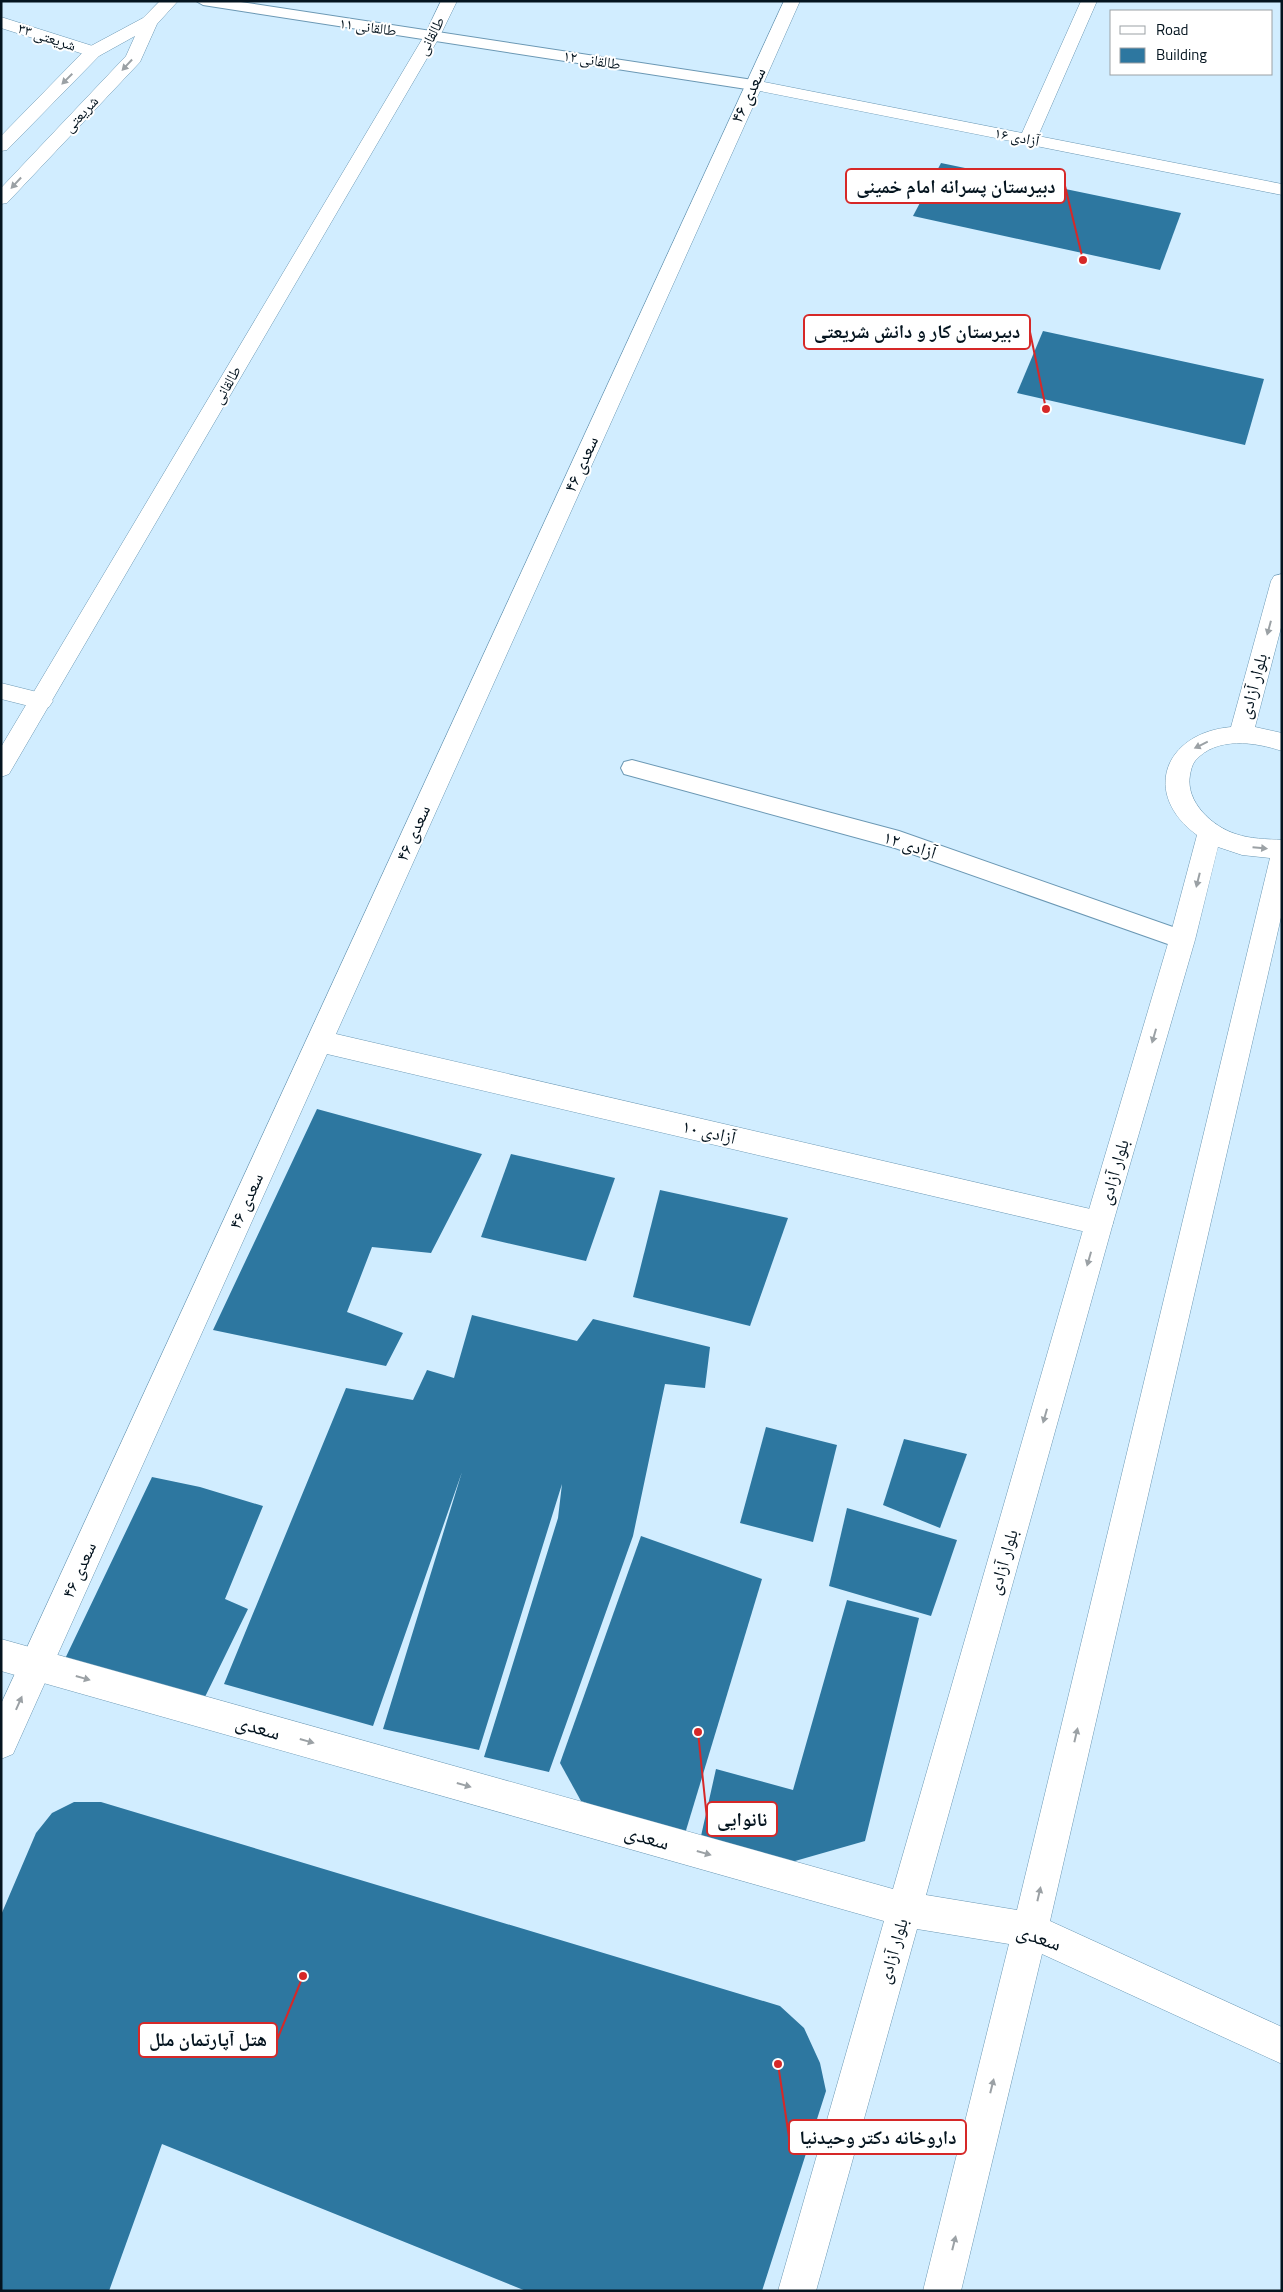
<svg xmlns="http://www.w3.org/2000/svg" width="1283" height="2292" font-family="'Titillium Web','Noto Naskh Arabic',sans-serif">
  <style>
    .building { fill: #2d77a0 }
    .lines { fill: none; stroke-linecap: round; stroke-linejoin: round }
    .lane-casing { stroke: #6b98b4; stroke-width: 2 }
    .street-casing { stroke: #6b98b4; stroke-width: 1 }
    .secondary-casing { stroke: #6b98b4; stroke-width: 1 }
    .lane { fill: #fff; fill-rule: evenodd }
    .street { fill: #fff; fill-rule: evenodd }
    .secondary { fill: #fff; fill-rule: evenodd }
    .oneway { fill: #9ba1a5 }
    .labels { text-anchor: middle; stroke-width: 4; stroke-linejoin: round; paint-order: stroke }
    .far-street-label { font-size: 15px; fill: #04141f; stroke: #fff }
    .street-label { font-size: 18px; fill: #04141f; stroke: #fff }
    .near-street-label { font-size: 21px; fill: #04141f; stroke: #fff }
    .leader { fill: none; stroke: #d62828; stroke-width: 2 }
    .callout-dot { fill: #d62828; stroke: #fff; stroke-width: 2 }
    .callout { fill: #fff; stroke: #d62828; stroke-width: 2 }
    .callout-label { font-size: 19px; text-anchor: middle; font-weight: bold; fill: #04141f }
  </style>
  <rect width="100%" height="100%" fill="#d1edff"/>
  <!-- building -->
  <g class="building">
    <path d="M941 163 1181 213 1160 270 913 216Z"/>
    <path d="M1043 331 1264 379 1245 445 1017 393Z"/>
    <path d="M317 1109 482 1154 431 1253 372 1247 347 1312 403 1333 386 1366 213 1330Z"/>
    <path d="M511 1154 615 1178 586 1261 481 1237Z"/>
    <path d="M660 1190 788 1218 750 1326 633 1297Z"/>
    <path d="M472 1315 577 1341 593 1319 710 1347 705 1388 665 1384 633 1536 549 1772 484 1757 558 1518 562 1484 479 1750 383 1729 462 1472 373 1726 224 1684 346 1388 413 1400 427 1370 454 1378Z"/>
    <path d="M766 1427 837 1445 813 1542 740 1523Z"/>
    <path d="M904 1439 967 1454 940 1528 883 1505Z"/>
    <path d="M152 1477 200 1487 263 1506 225 1599 248 1609 203 1701 63 1663Z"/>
    <path d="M847 1508 957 1540 931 1616 829 1586Z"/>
    <path d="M641 1536 762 1579 684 1837 581 1801 560 1763Z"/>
    <path d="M847 1600 919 1618 865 1841 788 1863 701 1836 716 1769 793 1790Z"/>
    <path d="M74 1802H101L780 2006 804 2028 820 2063 826 2091 762 2291H526L162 2144 109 2291H1V1915L36 1833 52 1813Z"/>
  </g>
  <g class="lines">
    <defs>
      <g id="lane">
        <path d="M196 1H234L753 80 759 82 761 85 759 88 753 90 203 5Z"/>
        <path d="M632 760 899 831 1190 933 1194 940 1190 947 1182 949 895 848 624 774 621 768 624 762Z"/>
      </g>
      <g id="street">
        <path d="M784 1H800L764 82 1022 133 1081 1H1097L1038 136 1282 184V195L760 91 336 1034 1099 1211 1109 1214 1113 1223 1109 1232 1099 1235 327 1054 13 1754 1 1759V1704Z"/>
        <path d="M1 17 99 48 101 52 99 56 93 57 1 28Z"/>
        <path d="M1 683 49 695 53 701 49 707 41 709 1 699Z"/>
      </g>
      <g id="secondary">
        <path d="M160 1H178L157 24 140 62 7 203 1 204V188L126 56 135 36 99 56 7 150 1 151V136L87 48 143 18Z"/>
        <path d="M441 1H457L440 36 9 774 1 777V747L424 36Z"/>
        <path d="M1282 574V624L1255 727 1282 733V751C1255 742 1216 736 1195 761 1192 765 1191 770 1190 775 1185 802 1213 827 1236 834 1250 839 1267 839 1282 840V913L1050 1921 1282 2027V2064L1042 1954 961 2291H923L1009 1944 917 1929 816 2291H778L884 1921 1 1671V1639L893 1889 1085 1223 1169 940 1197 835C1141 794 1164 733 1231 727L1271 581 1274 576ZM1218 847 1242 855 1270 858 1017 1910 926 1895 1113 1223 1195 940Z"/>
      </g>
    </defs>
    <!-- lane casing -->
    <use href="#lane" class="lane-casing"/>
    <!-- street casing -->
    <use href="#street" class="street-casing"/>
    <!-- secondary casing -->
    <use href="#secondary" class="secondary-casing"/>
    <!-- lane -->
    <use href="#lane" class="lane"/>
    <!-- street -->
    <use href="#street" class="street"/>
    <!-- secondary -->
    <use href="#secondary" class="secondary"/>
  </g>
  <!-- one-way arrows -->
  <defs><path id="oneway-solid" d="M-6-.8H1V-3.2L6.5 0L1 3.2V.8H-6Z" transform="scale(1.25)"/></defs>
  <g class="oneway">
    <use href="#oneway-solid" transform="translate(127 65) rotate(133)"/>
    <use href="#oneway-solid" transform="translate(67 79) rotate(135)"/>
    <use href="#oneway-solid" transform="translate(16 183) rotate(133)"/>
    <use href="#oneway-solid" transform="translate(1269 628) rotate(105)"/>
    <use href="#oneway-solid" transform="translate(1201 745) rotate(154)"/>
    <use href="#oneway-solid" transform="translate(1260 848) rotate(5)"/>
    <use href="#oneway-solid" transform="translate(1198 880) rotate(104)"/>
    <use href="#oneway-solid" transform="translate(1154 1036) rotate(106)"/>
    <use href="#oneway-solid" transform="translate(1089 1259) rotate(106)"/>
    <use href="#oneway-solid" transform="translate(1045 1416) rotate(106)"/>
    <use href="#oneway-solid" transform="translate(83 1678) rotate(16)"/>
    <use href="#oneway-solid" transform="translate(19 1703) rotate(-66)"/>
    <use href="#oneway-solid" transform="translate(1076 1735) rotate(-77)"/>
    <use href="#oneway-solid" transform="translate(307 1741) rotate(16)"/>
    <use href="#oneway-solid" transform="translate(464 1785) rotate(16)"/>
    <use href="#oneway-solid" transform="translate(704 1853) rotate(16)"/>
    <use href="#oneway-solid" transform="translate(1039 1894) rotate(-77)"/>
    <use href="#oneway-solid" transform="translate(992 2086) rotate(-76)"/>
    <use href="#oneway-solid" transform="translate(954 2243) rotate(-76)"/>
  </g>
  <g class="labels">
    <!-- far-street labels -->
    <g class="far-street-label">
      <text transform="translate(368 27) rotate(8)" y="5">طالقانی ۱۱</text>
      <text transform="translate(431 36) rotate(-62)" y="5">طالقانی</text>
      <text transform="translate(47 37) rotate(18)" y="5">شریعتی ۳۳</text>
      <text transform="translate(592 60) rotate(9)" y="5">طالقانی ۱۲</text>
      <text transform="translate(81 114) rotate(-47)" y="5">شریعتی</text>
      <text transform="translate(1017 137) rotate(11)" y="5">آزادی ۱۶</text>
      <text transform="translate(227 385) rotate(-60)" y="5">طالقانی</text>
    </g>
    <!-- street labels -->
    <g class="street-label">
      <text transform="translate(748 95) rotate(-65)" y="6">سعدی ۴۶</text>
      <text transform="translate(581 464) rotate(-66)" y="6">سعدی ۴۶</text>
      <text transform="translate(1253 686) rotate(-75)" y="6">بلوار آزادی</text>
      <text transform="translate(413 833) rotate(-66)" y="6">سعدی ۴۶</text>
      <text transform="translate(910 845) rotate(18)" y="6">آزادی ۱۲</text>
      <text transform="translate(709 1132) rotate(13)" y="6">آزادی ۱۰</text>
      <text transform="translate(1114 1172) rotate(-74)" y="6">بلوار آزادی</text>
      <text transform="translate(246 1201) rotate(-66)" y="6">سعدی ۴۶</text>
      <text transform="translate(1003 1562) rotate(-74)" y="6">بلوار آزادی</text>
      <text transform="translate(79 1570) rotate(-66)" y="6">سعدی ۴۶</text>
      <text transform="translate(893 1951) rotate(-74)" y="6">بلوار آزادی</text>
    </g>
    <!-- near-street labels -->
    <g class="near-street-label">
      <text transform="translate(258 1727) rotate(16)" y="7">سعدی</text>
      <text transform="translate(647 1837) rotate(16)" y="7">سعدی</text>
      <text transform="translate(1039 1937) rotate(19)" y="7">سعدی</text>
    </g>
  </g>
  <!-- callouts -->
  <path class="leader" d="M1083 260L1065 186M1046 409L1030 332M698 1732L707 1819M303 1976L277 2040M778 2064L789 2137"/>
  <g class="callout-dot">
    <circle cx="1083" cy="260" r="5"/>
    <circle cx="1046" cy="409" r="5"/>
    <circle cx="698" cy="1732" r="5"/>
    <circle cx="303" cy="1976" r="5"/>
    <circle cx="778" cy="2064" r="5"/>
  </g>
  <g class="callout">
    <rect x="846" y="169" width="219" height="34" rx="5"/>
    <rect x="804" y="315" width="226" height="34" rx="5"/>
    <rect x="707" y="1802" width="70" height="34" rx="5"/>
    <rect x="139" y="2023" width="138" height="34" rx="5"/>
    <rect x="789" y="2120" width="177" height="34" rx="5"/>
  </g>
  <g class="callout-label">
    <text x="956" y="193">دبیرستان پسرانه امام خمینی</text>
    <text x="917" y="338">دبیرستان کار و دانش شریعتی</text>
    <text x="742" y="1826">نانوایی</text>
    <text x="208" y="2046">هتل آپارتمان ملل</text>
    <text x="878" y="2144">داروخانه دکتر وحیدنیا</text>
  </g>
  <!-- border -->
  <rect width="1283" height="2292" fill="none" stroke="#04141f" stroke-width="5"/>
  <!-- legend -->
  <rect x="1110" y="10" width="162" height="65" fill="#ffffff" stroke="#9ba1a5"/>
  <rect x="1120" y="26" width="25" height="8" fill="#ffffff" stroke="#9ba1a5"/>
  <text x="1156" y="35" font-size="15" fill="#04141f">Road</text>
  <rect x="1120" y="48" width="25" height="15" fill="#2d77a0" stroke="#9ba1a5"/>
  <text x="1156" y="60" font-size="15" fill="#04141f">Building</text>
</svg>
